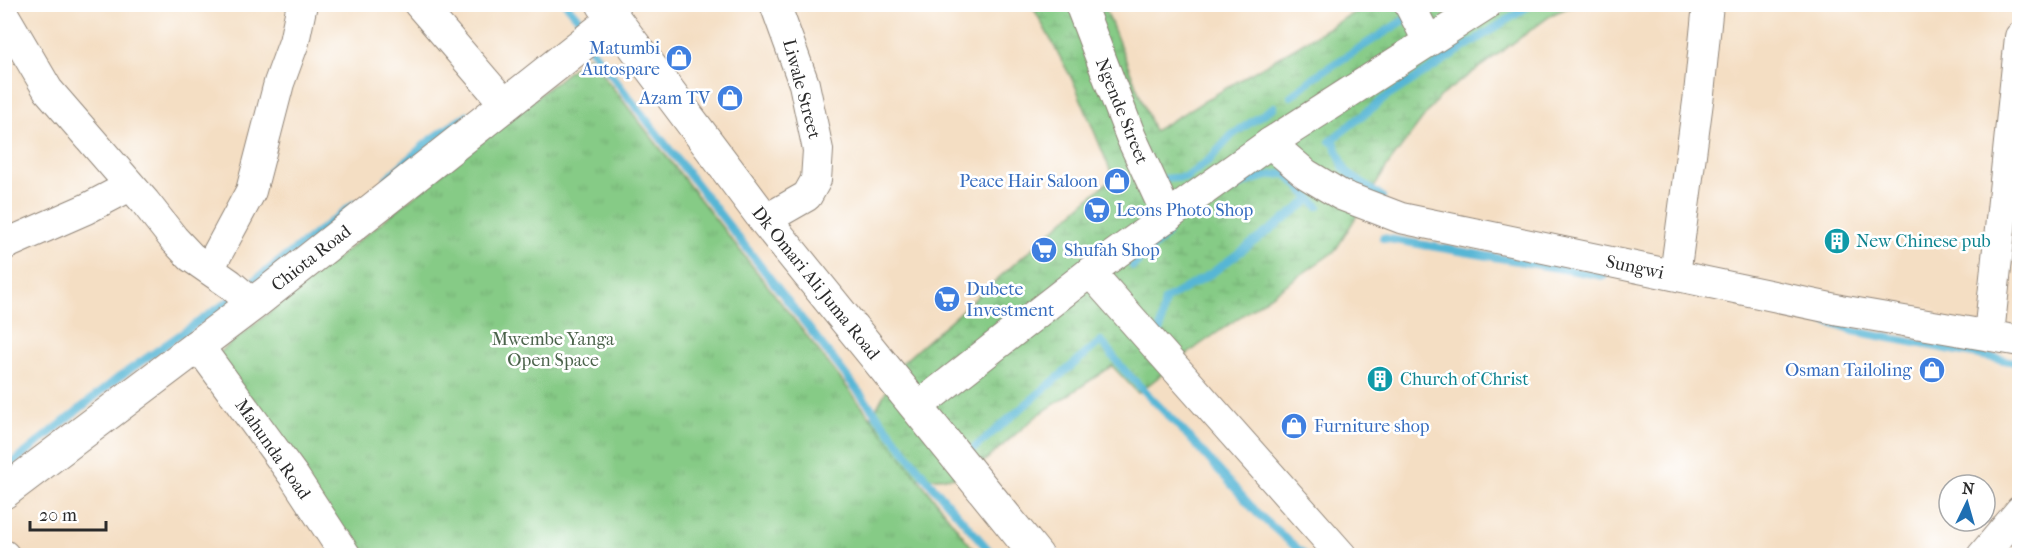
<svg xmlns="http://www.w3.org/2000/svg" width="2024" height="560" font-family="'IM FELL French Canon',serif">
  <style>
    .wetland { fill: url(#wetland-marsh); stroke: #587b58; stroke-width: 1.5 }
    .park { fill: url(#park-tufts); stroke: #587b58; stroke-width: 1.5 }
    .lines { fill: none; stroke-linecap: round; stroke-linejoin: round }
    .stream { stroke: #57b6d5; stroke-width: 8 }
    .street-casing { stroke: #908477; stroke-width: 32 }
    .secondary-casing { stroke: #908477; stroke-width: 35 }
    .street { stroke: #fff; stroke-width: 30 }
    .secondary { stroke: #fff; stroke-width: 33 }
    .labels { text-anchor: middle; stroke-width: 5; stroke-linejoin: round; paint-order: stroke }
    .shop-label { font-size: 18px; fill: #366cbe; stroke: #fff; text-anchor: end }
    .street-label { font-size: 18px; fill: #2b2b2b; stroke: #fff }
    .culture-label { font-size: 18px; fill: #0d838f; stroke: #fff; text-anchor: start }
    .park-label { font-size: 18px; fill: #4b634b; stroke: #fff }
  </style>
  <defs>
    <pattern id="wetland-marsh" width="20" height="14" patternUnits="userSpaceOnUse" patternTransform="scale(1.5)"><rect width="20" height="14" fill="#86cb86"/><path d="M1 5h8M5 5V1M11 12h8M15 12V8" fill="none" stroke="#74ae74"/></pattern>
    <pattern id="park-tufts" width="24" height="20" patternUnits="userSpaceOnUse" patternTransform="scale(1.5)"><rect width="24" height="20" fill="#86cb86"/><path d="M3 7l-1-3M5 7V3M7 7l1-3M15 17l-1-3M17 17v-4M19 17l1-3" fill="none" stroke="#74ae74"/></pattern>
  </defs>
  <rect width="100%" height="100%" fill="#fff"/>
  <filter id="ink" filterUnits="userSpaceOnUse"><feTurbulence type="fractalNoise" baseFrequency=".0167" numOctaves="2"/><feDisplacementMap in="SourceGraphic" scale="12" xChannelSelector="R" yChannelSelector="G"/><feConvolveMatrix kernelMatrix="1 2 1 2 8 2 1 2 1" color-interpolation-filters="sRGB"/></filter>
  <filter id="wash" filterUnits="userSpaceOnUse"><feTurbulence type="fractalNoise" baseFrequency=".008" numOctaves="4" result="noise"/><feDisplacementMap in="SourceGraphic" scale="24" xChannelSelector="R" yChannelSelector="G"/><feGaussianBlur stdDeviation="1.35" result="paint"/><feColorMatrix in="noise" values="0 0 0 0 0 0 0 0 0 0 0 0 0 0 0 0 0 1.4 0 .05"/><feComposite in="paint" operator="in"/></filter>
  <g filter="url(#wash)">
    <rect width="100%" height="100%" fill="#f4dec3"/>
    <!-- wetland -->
    <path class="wetland" d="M1032 5H1104L1154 131 1348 16 1372 5H1574L1553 14 1439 97 1388 165 1335 251 1198 346 1138 393 1112 366 1038 415 966 477 896 479 864 431 901 364 1113 177 1075 85Z"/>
    <!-- park -->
    <path class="park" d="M588 56 978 555H352L209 361Z"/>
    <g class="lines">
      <!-- stream -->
      <g class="stream">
        <path d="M566 4 583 24 585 32"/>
        <path d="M1420 11 1434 4"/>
        <path d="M591 49 930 483 994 556"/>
        <path d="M1291 96 1317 75 1409 17"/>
        <path d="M1333 139 1344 168 1350 175 1382 197"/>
        <path d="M1330 141 1385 98 1532 4"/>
        <path d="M387 178 429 141 467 115"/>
        <path d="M1159 182 1162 179 1187 177 1210 159 1232 135 1274 107"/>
        <path d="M1223 194C1242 183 1263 174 1286 174L1318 206"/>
        <path d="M1383 238 1604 276"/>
        <path d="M1133 266 1167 234"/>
        <path d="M245 288 354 204"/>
        <path d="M1822 320 1853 331 2020 363"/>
        <path d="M1159 336 1165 300 1212 273 1311 199"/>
        <path d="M968 456 966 455 1101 341 1124 370 1190 438 1258 514 1306 556"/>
        <path d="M4 470 119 377 236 296"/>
      </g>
    </g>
  </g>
  <g filter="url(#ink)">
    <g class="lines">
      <defs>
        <g id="street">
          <path d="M419 4 505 104"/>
          <path d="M1080 4 1131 137 1168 217"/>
          <path d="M1409 4 1428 41"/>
          <path d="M4 15 48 90 145 202 174 239 191 257 230 284 253 304"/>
          <path d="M1270 143 1306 174 1341 195 1401 218 1840 310 2020 341"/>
          <path d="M765 220 807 196 816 180 818 150 804 84 775 4"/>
          <path d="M4 245 86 209 130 186"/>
          <path d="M209 269 251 191 279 83 294 42 302 4"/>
          <path d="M1090 272 1342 556"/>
          <path d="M1675 275 1699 94 1708 4"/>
          <path d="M1989 335 2020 37"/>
          <path d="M197 344 293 475 346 556"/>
          <path d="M916 408 1090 272 1270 143 1487 4"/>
          <path d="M4 555 5 556"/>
          <path d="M1982 556 2020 511"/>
        </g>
        <g id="secondary">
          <path d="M603 4 765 220 1037 556"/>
          <path d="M4 492 253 304 614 19"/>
        </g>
      </defs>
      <!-- street casing -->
      <use href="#street" class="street-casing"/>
      <!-- secondary casing -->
      <use href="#secondary" class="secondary-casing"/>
      <!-- street -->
      <use href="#street" class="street"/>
      <!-- secondary -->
      <use href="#secondary" class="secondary"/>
    </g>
  </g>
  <!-- icons -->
  <defs>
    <symbol id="shop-disc" viewBox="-11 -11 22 22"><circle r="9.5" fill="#3f7fe0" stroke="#fff"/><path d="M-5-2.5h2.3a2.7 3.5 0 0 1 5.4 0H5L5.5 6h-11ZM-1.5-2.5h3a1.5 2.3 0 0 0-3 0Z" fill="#fff"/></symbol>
    <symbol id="supermarket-disc" viewBox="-11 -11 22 22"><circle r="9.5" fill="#3f7fe0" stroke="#fff"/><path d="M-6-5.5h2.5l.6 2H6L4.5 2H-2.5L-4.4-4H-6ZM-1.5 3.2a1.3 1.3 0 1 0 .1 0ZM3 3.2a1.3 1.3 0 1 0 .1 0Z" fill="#fff"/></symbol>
    <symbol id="building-disc" viewBox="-11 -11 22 22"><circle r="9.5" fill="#0f9aa8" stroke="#fff"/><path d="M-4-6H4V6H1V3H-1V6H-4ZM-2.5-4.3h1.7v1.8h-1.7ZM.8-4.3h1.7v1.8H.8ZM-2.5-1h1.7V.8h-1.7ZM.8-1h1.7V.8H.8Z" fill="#fff"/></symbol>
  </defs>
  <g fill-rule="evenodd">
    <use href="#shop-disc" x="664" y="43" width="30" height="30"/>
    <use href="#shop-disc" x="715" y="83" width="30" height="30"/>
    <use href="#shop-disc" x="1102" y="166" width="30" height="30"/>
    <use href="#supermarket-disc" x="1082" y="195" width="30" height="30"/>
    <use href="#building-disc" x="1822" y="226" width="30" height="30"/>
    <use href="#supermarket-disc" x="1029" y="235" width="30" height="30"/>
    <use href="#supermarket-disc" x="932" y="284" width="30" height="30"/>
    <use href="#shop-disc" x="1917" y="355" width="30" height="30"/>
    <use href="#building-disc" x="1365" y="364" width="30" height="30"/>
    <use href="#shop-disc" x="1279" y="411" width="30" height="30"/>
  </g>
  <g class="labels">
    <!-- shop labels -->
    <g class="shop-label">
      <text x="660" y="54">Matumbi<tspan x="660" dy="21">Autospare</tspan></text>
      <text x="710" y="104">Azam TV</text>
      <text x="1098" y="187">Peace Hair Saloon</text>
      <text x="1116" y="216" text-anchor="start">Leons Photo Shop</text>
      <text x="1064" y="256" text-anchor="start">Shufah Shop</text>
      <text x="966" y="295" text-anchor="start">Dubete<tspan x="966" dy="21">Investment</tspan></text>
      <text x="1912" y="376">Osman Tailoling</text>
      <text x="1314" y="432" text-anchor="start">Furniture shop</text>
    </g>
    <!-- street labels -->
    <g class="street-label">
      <text transform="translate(802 89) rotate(75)" y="6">Liwale Street</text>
      <text transform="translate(1122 111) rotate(68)" y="6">Ngende Street</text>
      <text transform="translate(311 258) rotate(-38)" y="6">Chiota Road</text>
      <text transform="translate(1635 267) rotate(12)" y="6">Sungwi</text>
      <text transform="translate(816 283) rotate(51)" y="6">Dk Omari Ali Juma Road</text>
      <text transform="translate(273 449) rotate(55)" y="6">Mahunda Road</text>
    </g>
    <!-- culture labels -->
    <g class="culture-label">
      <text x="1856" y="247">New Chinese pub</text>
      <text x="1400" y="385">Church of Christ</text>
    </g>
    <!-- park labels -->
    <g class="park-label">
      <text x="553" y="345">Mwembe Yanga<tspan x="553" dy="21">Open Space</tspan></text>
    </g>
  </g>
  <!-- margin -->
  <rect width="2024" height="560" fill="none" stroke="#fff" stroke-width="24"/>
  <!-- north arrow -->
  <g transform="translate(1967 503) rotate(5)"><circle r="28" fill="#ffffff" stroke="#aaaaaa" stroke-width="1.5"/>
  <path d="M0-4.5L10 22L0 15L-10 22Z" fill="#1f6fb2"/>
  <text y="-9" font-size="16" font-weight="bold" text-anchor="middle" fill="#2b2b2b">N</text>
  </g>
  <!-- scale -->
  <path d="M30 521v9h76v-9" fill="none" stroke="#2b2b2b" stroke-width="3"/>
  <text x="39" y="521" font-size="18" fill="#2b2b2b" stroke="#ffffff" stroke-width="4.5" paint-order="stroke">20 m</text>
</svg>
